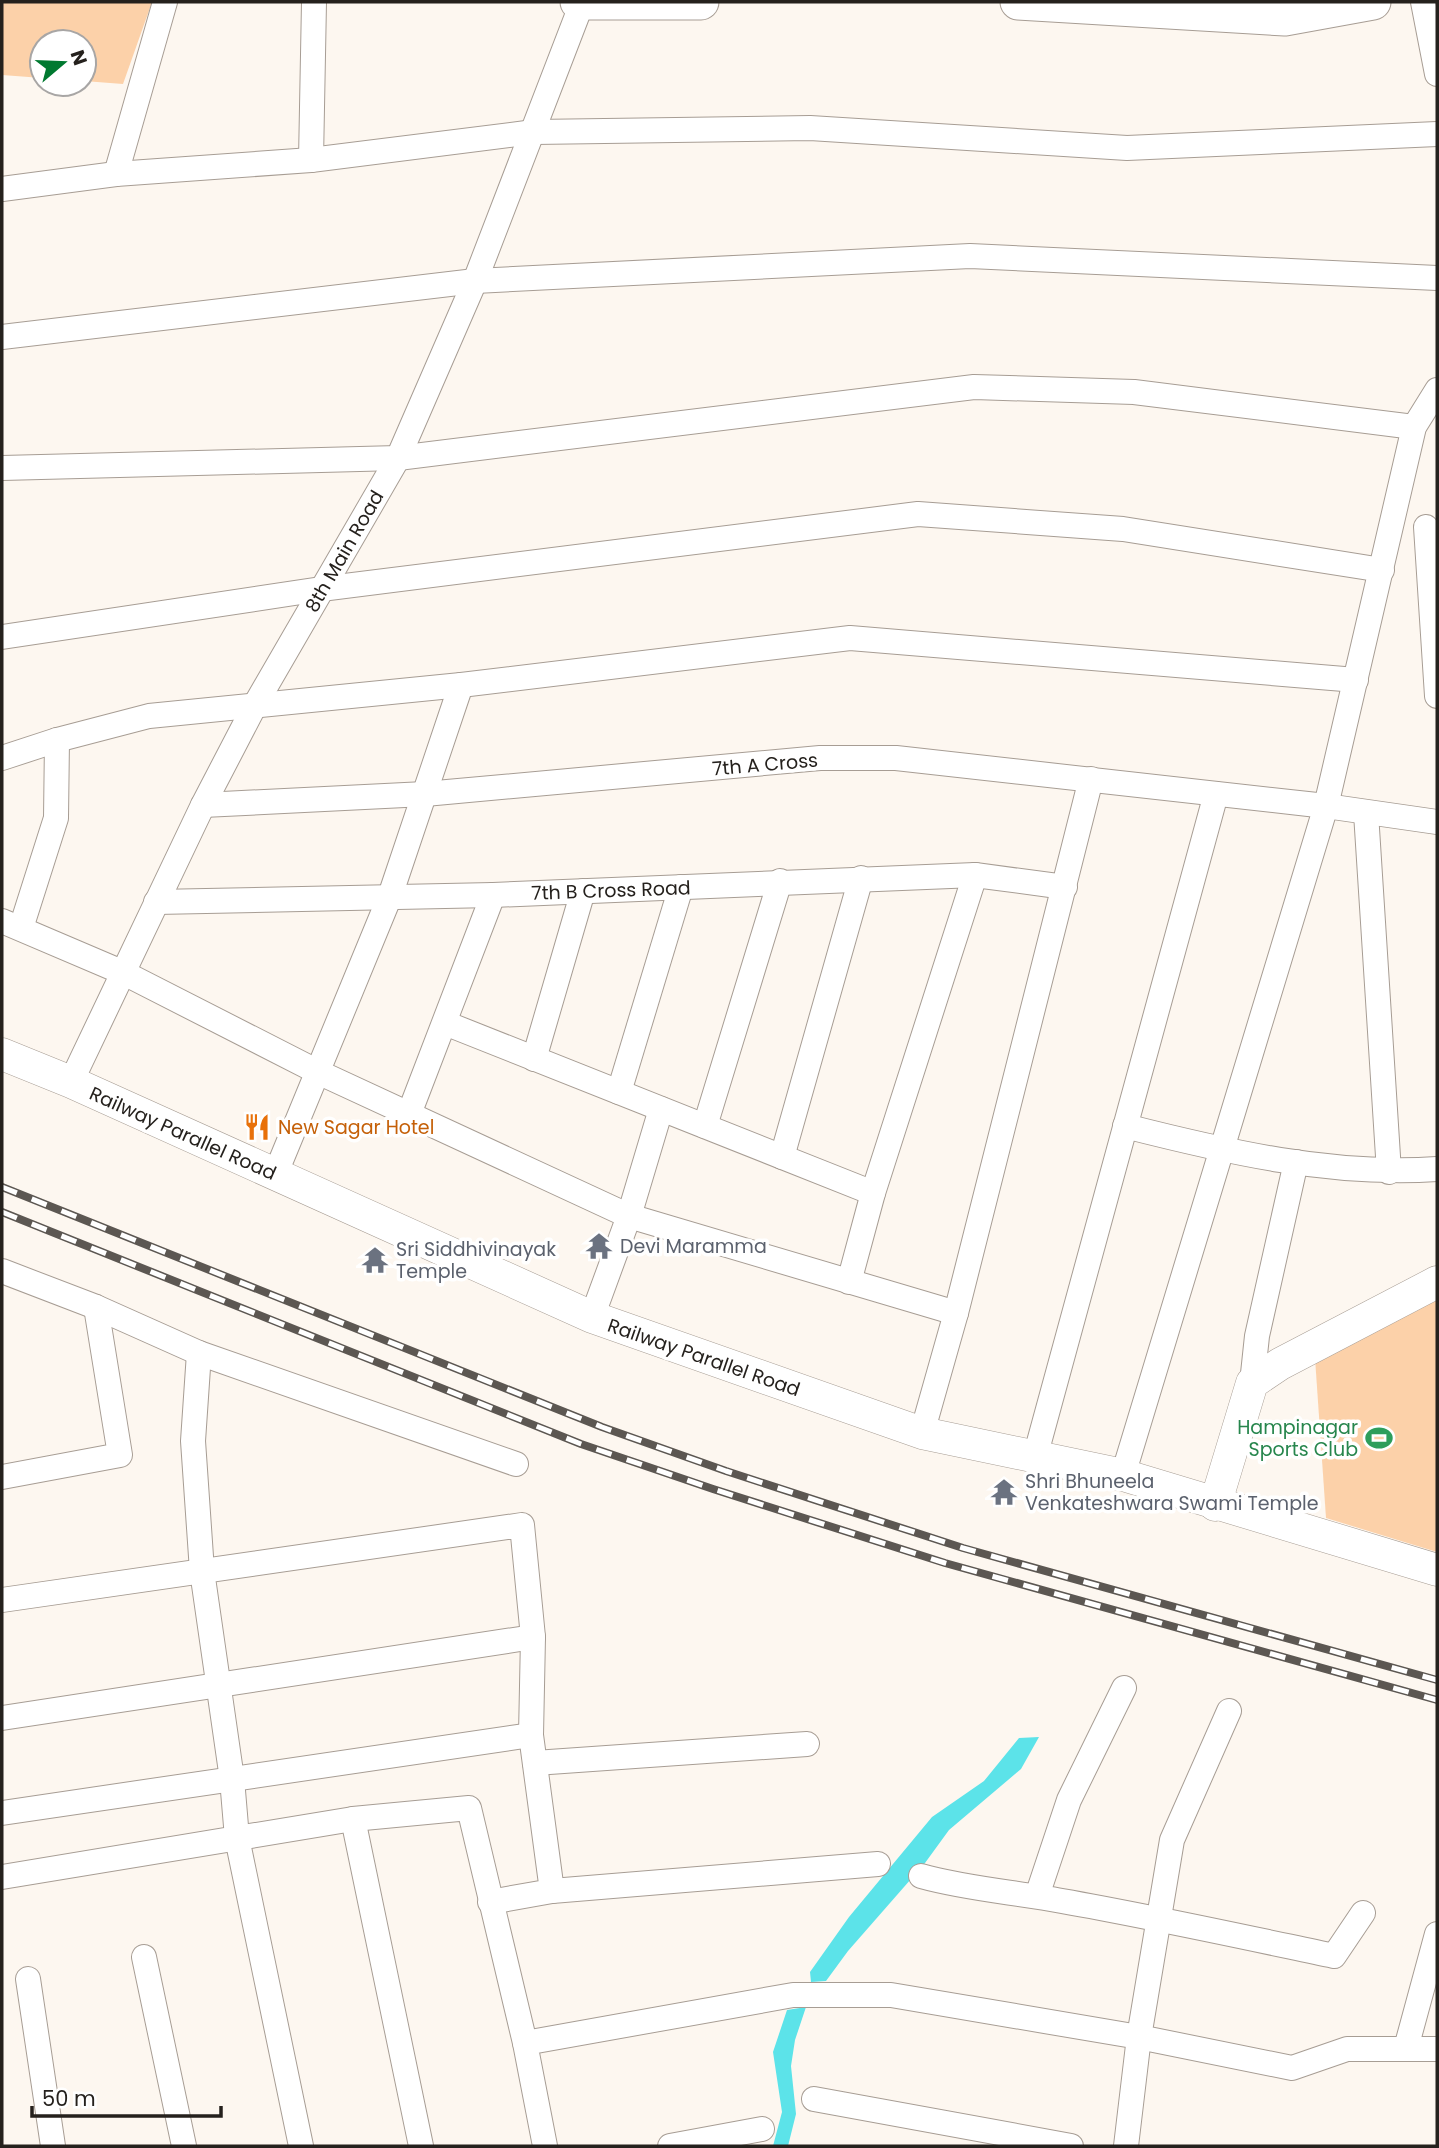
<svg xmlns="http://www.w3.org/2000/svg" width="1439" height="2148" font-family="Poppins,sans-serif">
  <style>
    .green { fill: #fcd1a9 }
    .water { fill: #5ce3e9 }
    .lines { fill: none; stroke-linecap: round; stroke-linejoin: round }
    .minor-casing { stroke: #a79d94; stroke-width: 26 }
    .tertiary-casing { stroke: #a79d94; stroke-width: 33 }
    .secondary-casing { stroke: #a79d94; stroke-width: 37 }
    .minor { stroke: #fff; stroke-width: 24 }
    .tertiary { stroke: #fff; stroke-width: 32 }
    .secondary { stroke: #fff; stroke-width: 35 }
    .rail-casing { stroke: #5c5752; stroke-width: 8 }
    .rail { stroke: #fff; stroke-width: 5; stroke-dasharray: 16; stroke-linecap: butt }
    .labels { text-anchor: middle; stroke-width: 7; stroke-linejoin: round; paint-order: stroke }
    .street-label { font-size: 19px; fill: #25211d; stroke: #fff }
    .food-label { font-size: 19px; fill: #c56008; stroke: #fff; text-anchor: start }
    .worship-label { font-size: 19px; fill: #5b616d; stroke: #fff; text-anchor: start }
    .leisure-label { font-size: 19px; fill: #27864d; stroke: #fff; text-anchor: end }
  </style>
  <rect width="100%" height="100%" fill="#fdf7f0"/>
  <!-- green -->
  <g class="green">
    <path d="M2 2H152L123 84 84 81V42H42V78L2 75Z"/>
    <path d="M1437 1297V1552L1326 1518 1315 1358Z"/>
  </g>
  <!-- water -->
  <g class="water">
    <path d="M1039 1737 1021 1769 949 1830 925 1863 848 1951 826 1981 811 1982 810 1972 849 1917 932 1817 984 1781 1019 1738Z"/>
    <path d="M806 2007 795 2040 791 2066 796 2114 788 2146H773L782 2112 773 2052 787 2010Z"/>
  </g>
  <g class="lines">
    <defs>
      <g id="minor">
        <path d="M1423 2 1437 74"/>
        <path d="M311 160 314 2"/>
        <path d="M116 174 165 2"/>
        <path d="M2 189 116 174 311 160 534 132 810 128 1127 148 1437 134"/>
        <path d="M2 337 475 281 970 256 1437 278"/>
        <path d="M2 468 398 458 974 387 1134 392 1414 427"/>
        <path d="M1426 527 1437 696"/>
        <path d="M2 637 321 589 918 514 1123 529 1382 570"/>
        <path d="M2 758 57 740 149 716 461 685 850 638 1356 680"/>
        <path d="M203 805 425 794 820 758H896L1326 806 1437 822"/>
        <path d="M1366 813 1389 1172"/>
        <path d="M156 902 493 895 975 875 1065 887"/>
        <path d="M2 921 124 973 318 1072 629 1216 956 1313"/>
        <path d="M21 928 56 818 57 740"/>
        <path d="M445 1023 873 1193"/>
        <path d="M534 1059 583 891"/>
        <path d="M71 1082 203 805 255 705 398 458 475 281 582 3"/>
        <path d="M619 1092 681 887"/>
        <path d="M409 1114 493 895"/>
        <path d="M705 1126 780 881"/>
        <path d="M1125 1126C1227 1152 1331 1176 1437 1169"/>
        <path d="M782 1157 861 878"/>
        <path d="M275 1175 390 896 461 685"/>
        <path d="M2 1271 96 1307 199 1353 516 1464"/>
        <path d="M849 1282 873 1193 975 875"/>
        <path d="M592 1317 629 1216 661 1109"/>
        <path d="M199 1353 193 1441 202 1571 232 1779 237 1838 301 2146"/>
        <path d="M1252 1383 1257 1336 1296 1162"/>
        <path d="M922 1433 956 1313 1091 779"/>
        <path d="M1035 1457 1216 794"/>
        <path d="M1123 1475 1326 806 1414 427 1437 390"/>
        <path d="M2 1477 120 1455 96 1307"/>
        <path d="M2 1600 522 1525 533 1637 531 1735 552 1891 490 1902"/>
        <path d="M2 1718 533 1637"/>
        <path d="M535 1763 807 1744"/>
        <path d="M2 1813 531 1735"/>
        <path d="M353 1819 421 2146"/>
        <path d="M921 1876C967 1889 1015 1892 1062 1901 1153 1917 1244 1937 1334 1956L1363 1913"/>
        <path d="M2 1877 353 1819 469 1808 525 2043"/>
        <path d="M552 1891 878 1864"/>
        <path d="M1037 1896 1069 1800 1124 1688"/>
        <path d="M144 1957 184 2146"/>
        <path d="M28 1979 53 2146"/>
        <path d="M1406 2048 1437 1934"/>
        <path d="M814 2099 1071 2146"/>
        <path d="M545 2146 525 2043 793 1995H891L1139 2037 1292 2068 1347 2049H1437"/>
        <path d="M670 2146 762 2129"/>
        <path d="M1126 2146 1139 2037 1172 1840 1229 1711"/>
      </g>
      <g id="tertiary">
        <path d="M2 1054 71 1082 592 1317 922 1433 1123 1475 1437 1570"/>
        <path d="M1215 1505 1252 1383 1280 1364 1437 1282"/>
      </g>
      <g id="secondary">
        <path d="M578 2H701"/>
        <path d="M1018 2 1285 18 1373 2"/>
      </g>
    </defs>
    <!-- minor casing -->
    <use href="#minor" class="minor-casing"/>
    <!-- tertiary casing -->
    <use href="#tertiary" class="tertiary-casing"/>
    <!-- secondary casing -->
    <use href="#secondary" class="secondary-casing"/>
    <!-- minor -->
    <use href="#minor" class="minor"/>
    <!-- tertiary -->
    <use href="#tertiary" class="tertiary"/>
    <!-- secondary -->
    <use href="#secondary" class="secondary"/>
    <defs>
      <g id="rail">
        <path d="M2 1187 602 1427 726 1471 963 1548 1437 1680"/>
        <path d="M2 1212 581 1444 713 1489 945 1563 1437 1700"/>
      </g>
    </defs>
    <!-- rail casing -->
    <use href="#rail" class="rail-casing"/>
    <!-- rail -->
    <use href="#rail" class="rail"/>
  </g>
  <!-- icons -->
  <defs>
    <symbol id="restaurant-bare" viewBox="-9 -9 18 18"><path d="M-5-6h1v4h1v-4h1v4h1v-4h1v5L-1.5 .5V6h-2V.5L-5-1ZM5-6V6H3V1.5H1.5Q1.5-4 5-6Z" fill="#e8710a" stroke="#fff" stroke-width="2.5" paint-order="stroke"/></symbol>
    <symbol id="temple-bare" viewBox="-9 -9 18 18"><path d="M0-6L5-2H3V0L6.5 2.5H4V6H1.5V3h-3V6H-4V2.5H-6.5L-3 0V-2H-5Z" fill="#6b7280" stroke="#fff" stroke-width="2.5" paint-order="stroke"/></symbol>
    <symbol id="stadium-bare" viewBox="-9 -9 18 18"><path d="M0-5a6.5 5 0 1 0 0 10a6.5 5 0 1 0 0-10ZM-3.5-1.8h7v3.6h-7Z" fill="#2e9e5b" stroke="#fff" stroke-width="2.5" paint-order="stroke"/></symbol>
  </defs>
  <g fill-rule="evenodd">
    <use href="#restaurant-bare" x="238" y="1108" width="38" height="38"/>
    <use href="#temple-bare" x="580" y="1227" width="38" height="38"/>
    <use href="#temple-bare" x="356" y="1241" width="38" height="38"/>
    <use href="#stadium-bare" x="1360" y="1419" width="38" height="38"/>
    <use href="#temple-bare" x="985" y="1473" width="38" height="38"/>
  </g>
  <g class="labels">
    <!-- street labels -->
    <g class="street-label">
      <text transform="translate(344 551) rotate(-60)" y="7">8th Main Road</text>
      <text transform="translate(765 764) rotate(-5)" y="7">7th A Cross</text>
      <text transform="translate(611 890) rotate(-2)" y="7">7th B Cross Road</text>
      <text transform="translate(183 1133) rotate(24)" y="7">Railway Parallel Road</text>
      <text transform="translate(704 1357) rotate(19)" y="7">Railway Parallel Road</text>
    </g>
    <!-- food labels -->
    <g class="food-label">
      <text x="278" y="1134">New Sagar Hotel</text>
    </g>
    <!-- worship labels -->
    <g class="worship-label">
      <text x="620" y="1253">Devi Maramma</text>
      <text x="396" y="1256">Sri Siddhivinayak<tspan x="396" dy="22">Temple</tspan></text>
      <text x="1025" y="1488">Shri Bhuneela<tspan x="1025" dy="22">Venkateshwara Swami Temple</tspan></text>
    </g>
    <!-- leisure labels -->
    <g class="leisure-label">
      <text x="1358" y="1434">Hampinagar<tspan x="1358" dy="22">Sports Club</tspan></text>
    </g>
  </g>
  <!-- border -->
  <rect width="1439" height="2148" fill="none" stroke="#25211d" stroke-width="7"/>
  <!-- north arrow -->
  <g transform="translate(63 63) rotate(71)"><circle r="33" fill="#ffffff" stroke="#a8a6a5" stroke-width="2"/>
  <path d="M0-5L12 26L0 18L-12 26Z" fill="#007930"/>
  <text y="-10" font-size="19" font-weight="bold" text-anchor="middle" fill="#25211d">N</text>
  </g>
  <!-- scale -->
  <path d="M32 2106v10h189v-10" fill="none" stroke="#25211d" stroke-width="3.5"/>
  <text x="42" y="2106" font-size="21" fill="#25211d" stroke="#ffffff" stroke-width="5" paint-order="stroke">50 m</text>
</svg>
